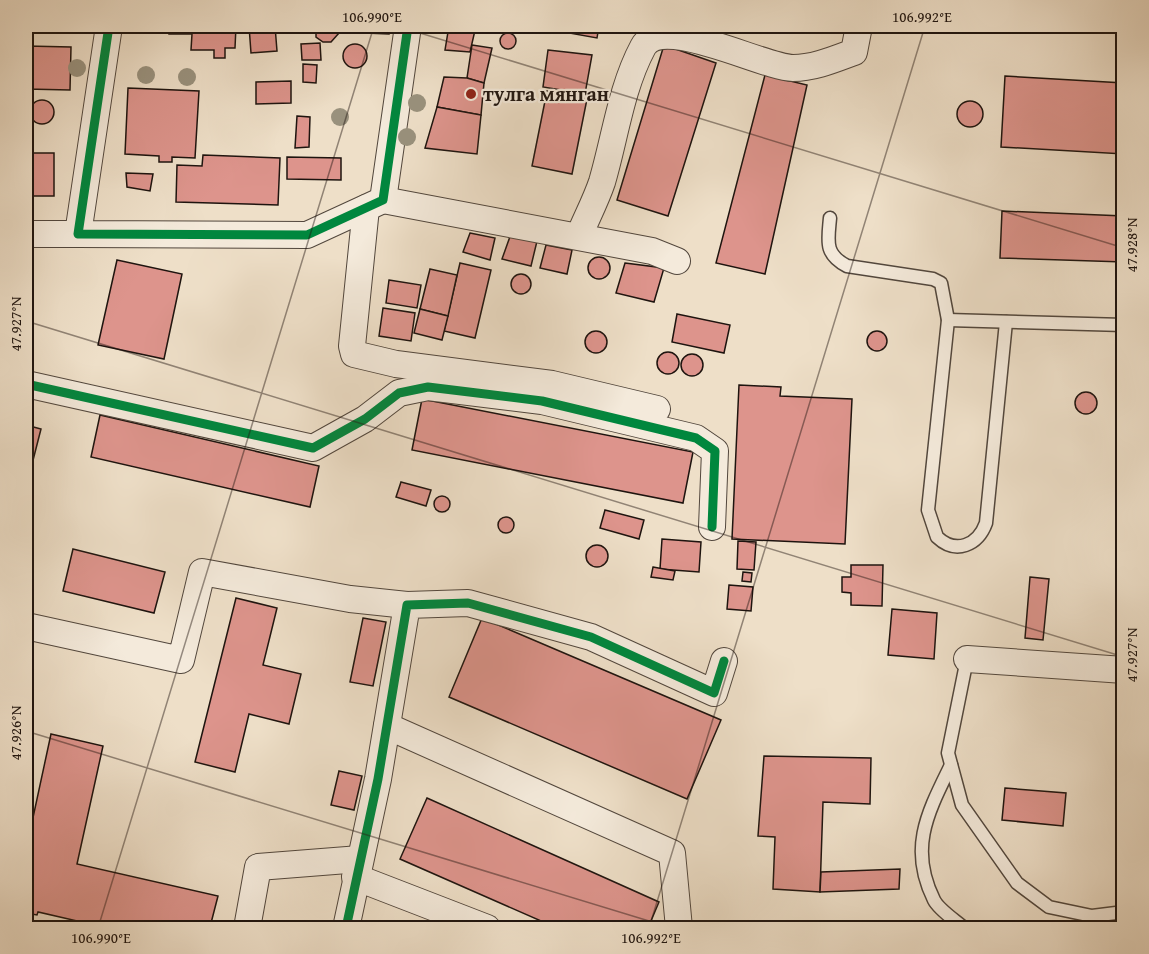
<svg xmlns="http://www.w3.org/2000/svg" width="1149" height="954" font-family="'Gentium Book Plus',serif">
  <style>
    .building { fill: #dd948c; stroke: #1e140f; stroke-width: 1.5 }
    .lines { fill: none; stroke-linecap: round; stroke-linejoin: round }
    .lane-casing { stroke: #52473d; stroke-width: 15 }
    .street-casing { stroke: #52473d; stroke-width: 28 }
    .lane { stroke: #f4eadb; stroke-width: 12 }
    .street { stroke: #f4eadb; stroke-width: 26 }
    .cycleway-casing { stroke: #f4eadb; stroke-width: 13 }
    .cycleway { stroke: #00873e; stroke-width: 9 }
    .tree { fill: #99917d }
    .ticks { fill: none; stroke: #1e140f; stroke-width: 1.5; stroke-opacity: 0.45 }
    .poi-dot { fill: #8f2418; stroke: #f4eadb; stroke-width: 2 }
    .labels { text-anchor: middle; stroke-width: 4.5; stroke-linejoin: round; paint-order: stroke }
    .poi-label { font-size: 20px; font-weight: bold; fill: #1e140f; stroke: #f4eadb; text-anchor: start }
    .neatline { fill: none; stroke: #1e140f; stroke-width: 2 }
    .ticks-label { font-size: 15px; text-anchor: middle; fill: #1e140f }
  </style>
  <rect width="100%" height="100%" fill="#eedfc8"/>
  <filter id="stains"><feTurbulence type="fractalNoise" baseFrequency=".00333" numOctaves="4"/><feColorMatrix values="0 0 0 0 .2 0 0 0 0 .09 0 0 0 0 .02 0 0 0 .5 -.17"/></filter>
  <radialGradient id="worn" r=".72"><stop offset=".6" stop-color="#630" stop-opacity="0"/><stop offset="1" stop-color="#630" stop-opacity=".3"/></radialGradient>
  <!-- building -->
  <g class="building">
    <path d="M169 26H236L235 48H225V58H214V50H191L192 34H169Z"/>
    <path d="M249 26H275L277 51 251 53Z"/>
    <path d="M316 26H338L339 33 331 42H323L316 37Z"/>
    <path d="M342 26H389V34L341 32Z"/>
    <path d="M449 26H476L470 52 445 50Z"/>
    <path d="M570 26H599L597 38 569 33Z"/>
    <circle cx="508" cy="41" r="8"/>
    <path d="M320 43 321 60H302L301 44Z"/>
    <circle cx="355" cy="56" r="12"/>
    <path d="M472 45 492 48 484 83 467 78Z"/>
    <path d="M664 45 716 63 668 216 617 200Z"/>
    <path d="M26 46 71 47 70 90 26 89Z"/>
    <path d="M548 50 592 55 585 94 543 87Z"/>
    <path d="M303 64 317 65 316 83 303 82Z"/>
    <path d="M765 75 807 85 765 274 716 263Z"/>
    <path d="M1005 76 1124 83V154L1001 147Z"/>
    <path d="M444 77 467 78 484 83 481 115 437 107Z"/>
    <path d="M291 81V103L256 104V82Z"/>
    <path d="M128 88 199 91 195 158 172 157V162H159V156L125 154Z"/>
    <path d="M547 91 587 99 572 174 532 166Z"/>
    <circle cx="42" cy="112" r="12"/>
    <circle cx="970" cy="114" r="13"/>
    <path d="M437 107 481 115 477 154 425 148Z"/>
    <path d="M297 116 310 117 309 147 295 148Z"/>
    <rect x="26" y="153" width="28" height="43"/>
    <path d="M203 155 280 158 278 205 176 202 177 165 202 166Z"/>
    <path d="M287 157 341 158V180L287 179Z"/>
    <path d="M126 173 153 174 150 191 127 187Z"/>
    <path d="M1002 211 1124 216V262L1000 258Z"/>
    <path d="M512 231 538 237 531 266 502 259Z"/>
    <path d="M470 233 495 238 490 260 463 252Z"/>
    <path d="M546 245 572 250 567 274 540 268Z"/>
    <circle cx="599" cy="268" r="11"/>
    <path d="M117 260 182 274 164 359 98 345Z"/>
    <path d="M460 263 491 270 475 338 444 331Z"/>
    <path d="M625 263 664 268 654 302 616 293Z"/>
    <path d="M430 269 457 275 448 316 420 309Z"/>
    <circle cx="521" cy="284" r="10"/>
    <path d="M389 280 421 285 417 308 386 303Z"/>
    <path d="M383 308 415 313 411 341 379 336Z"/>
    <path d="M420 309 448 316 442 340 414 333Z"/>
    <path d="M677 314 730 325 724 353 672 342Z"/>
    <circle cx="596" cy="342" r="11"/>
    <circle cx="877" cy="341" r="10"/>
    <circle cx="668" cy="363" r="11"/>
    <circle cx="692" cy="365" r="11"/>
    <path d="M739 385 781 387 780 396 852 399 845 544 732 539Z"/>
    <circle cx="1086" cy="403" r="11"/>
    <path d="M422 399 693 452 683 503 412 450Z"/>
    <path d="M100 415 319 466 310 507 91 457Z"/>
    <path d="M26 425 41 429 30 472 26 471Z"/>
    <path d="M401 482 431 490 426 506 396 497Z"/>
    <circle cx="442" cy="504" r="8"/>
    <path d="M605 510 644 520 639 539 600 528Z"/>
    <circle cx="506" cy="525" r="8"/>
    <path d="M662 539 701 542 699 572 660 569Z"/>
    <path d="M738 541 756 542 754 570 737 569Z"/>
    <circle cx="597" cy="556" r="11"/>
    <path d="M73 549 165 572 154 613 63 591Z"/>
    <path d="M851 565H883L882 606 851 605V593L842 592V577H851Z"/>
    <path d="M653 567 675 571 673 580 651 577Z"/>
    <path d="M743 572 752 573 751 582 742 581Z"/>
    <path d="M1030 577 1049 579 1043 640 1025 638Z"/>
    <path d="M729 585 753 587 751 611 727 609Z"/>
    <path d="M236 598 277 608 263 665 301 674 289 724 249 714 235 772 195 762Z"/>
    <path d="M892 609 937 613 934 659 888 655Z"/>
    <path d="M363 618 386 622 373 686 350 682Z"/>
    <path d="M482 618 721 720 687 799 449 697Z"/>
    <path d="M51 734 103 746 77 864 218 896 210 927 217 928H85L86 923 38 912 37 915 26 913V850Z"/>
    <path d="M764 756 871 758 870 804 823 802 820 892 773 889 775 837 758 836Z"/>
    <path d="M339 771 362 776 354 810 331 805Z"/>
    <path d="M1005 788 1066 793 1063 826 1002 820Z"/>
    <path d="M427 798 659 902 648 928H557L400 859Z"/>
    <path d="M900 869 899 889 820 892 821 872Z"/>
  </g>
  <g class="lines">
    <defs>
      <g id="lane">
        <path d="M830 218C828 241 824 254 847 266L933 279 941 283 948 320 928 510 937 537C956 555 978 545 986 523L1006 322"/>
        <path d="M948 320 1124 325"/>
        <path d="M967 659 948 753 962 805 1017 883 1049 907 1092 916 1124 912"/>
        <path d="M951 765C928 812 908 848 934 900 939 910 955 920 964 928"/>
      </g>
      <g id="street">
        <path d="M109 26 78 234 307 235 383 200 408 26"/>
        <path d="M383 200 652 251 677 261"/>
        <path d="M366 208 352 346 354 354 396 364 552 384 657 409"/>
        <path d="M26 234H78"/>
        <path d="M579 236C586 219 596 200 602 182 615 138 621 88 643 47 661 13 761 67 793 68 814 68 835 59 854 52L859 26"/>
        <path d="M26 384 313 448 365 419 399 393 428 387 542 401 696 438 715 451 712 527"/>
        <path d="M26 626 181 660 202 572 350 599 407 605"/>
        <path d="M967 659 1124 670"/>
        <path d="M387 726 672 853 679 928"/>
        <path d="M355 877 487 928"/>
        <path d="M247 928 258 867 360 859"/>
        <path d="M346 928 378 779 407 605 468 603 591 637 714 693 724 661"/>
      </g>
    </defs>
    <!-- lane casing -->
    <use href="#lane" class="lane-casing"/>
    <!-- street casing -->
    <use href="#street" class="street-casing"/>
    <!-- lane -->
    <use href="#lane" class="lane"/>
    <!-- street -->
    <use href="#street" class="street"/>
    <defs>
      <g id="cycleway">
        <path d="M109 26 78 234 307 235 383 200 408 26"/>
        <path d="M26 384 313 448 365 419 399 393 428 387 542 401 696 438 715 451 712 527"/>
        <path d="M346 928 378 779 407 605 468 603 591 637 714 693 724 661"/>
      </g>
    </defs>
    <!-- cycleway casing -->
    <use href="#cycleway" class="cycleway-casing"/>
    <!-- cycleway -->
    <use href="#cycleway" class="cycleway"/>
  </g>
  <!-- trees -->
  <g class="tree">
    <circle cx="77" cy="68" r="9"/>
    <circle cx="146" cy="75" r="9"/>
    <circle cx="187" cy="77" r="9"/>
    <circle cx="417" cy="103" r="9"/>
    <circle cx="340" cy="117" r="9"/>
    <circle cx="407" cy="137" r="9"/>
  </g>
  <!-- ticks -->
  <path class="ticks" d="M397 26 1124 248M26 321 1124 657M26 731 672 928M98 928 374 26M649 928 925 26"/>
  <!-- markers -->
  <circle class="poi-dot" cx="471" cy="94" r="6"/>
  <g class="labels">
    <!-- poi labels -->
    <g class="poi-label">
      <text x="483" y="101">тулга мянган</text>
    </g>
  </g>
  <!-- margin -->
  <rect width="1149" height="954" fill="none" stroke="#eedfc8" stroke-width="66"/>
  <rect x="33" y="33" width="1083" height="888" class="neatline"/>
  <g class="ticks-label">
    <text x="372" y="22">106.990°E</text>
    <text x="922" y="22">106.992°E</text>
    <text transform="translate(1132 245) rotate(-90)" y="5">47.928°N</text>
    <text transform="translate(16 324) rotate(-90)" y="5">47.927°N</text>
    <text transform="translate(1132 655) rotate(-90)" y="5">47.927°N</text>
    <text transform="translate(16 733) rotate(-90)" y="5">47.926°N</text>
    <text x="101" y="943">106.990°E</text>
    <text x="651" y="943">106.992°E</text>
  </g>
  <rect width="100%" height="100%" filter="url(#stains)"/>
  <rect width="100%" height="100%" fill="url(#worn)"/>
</svg>
